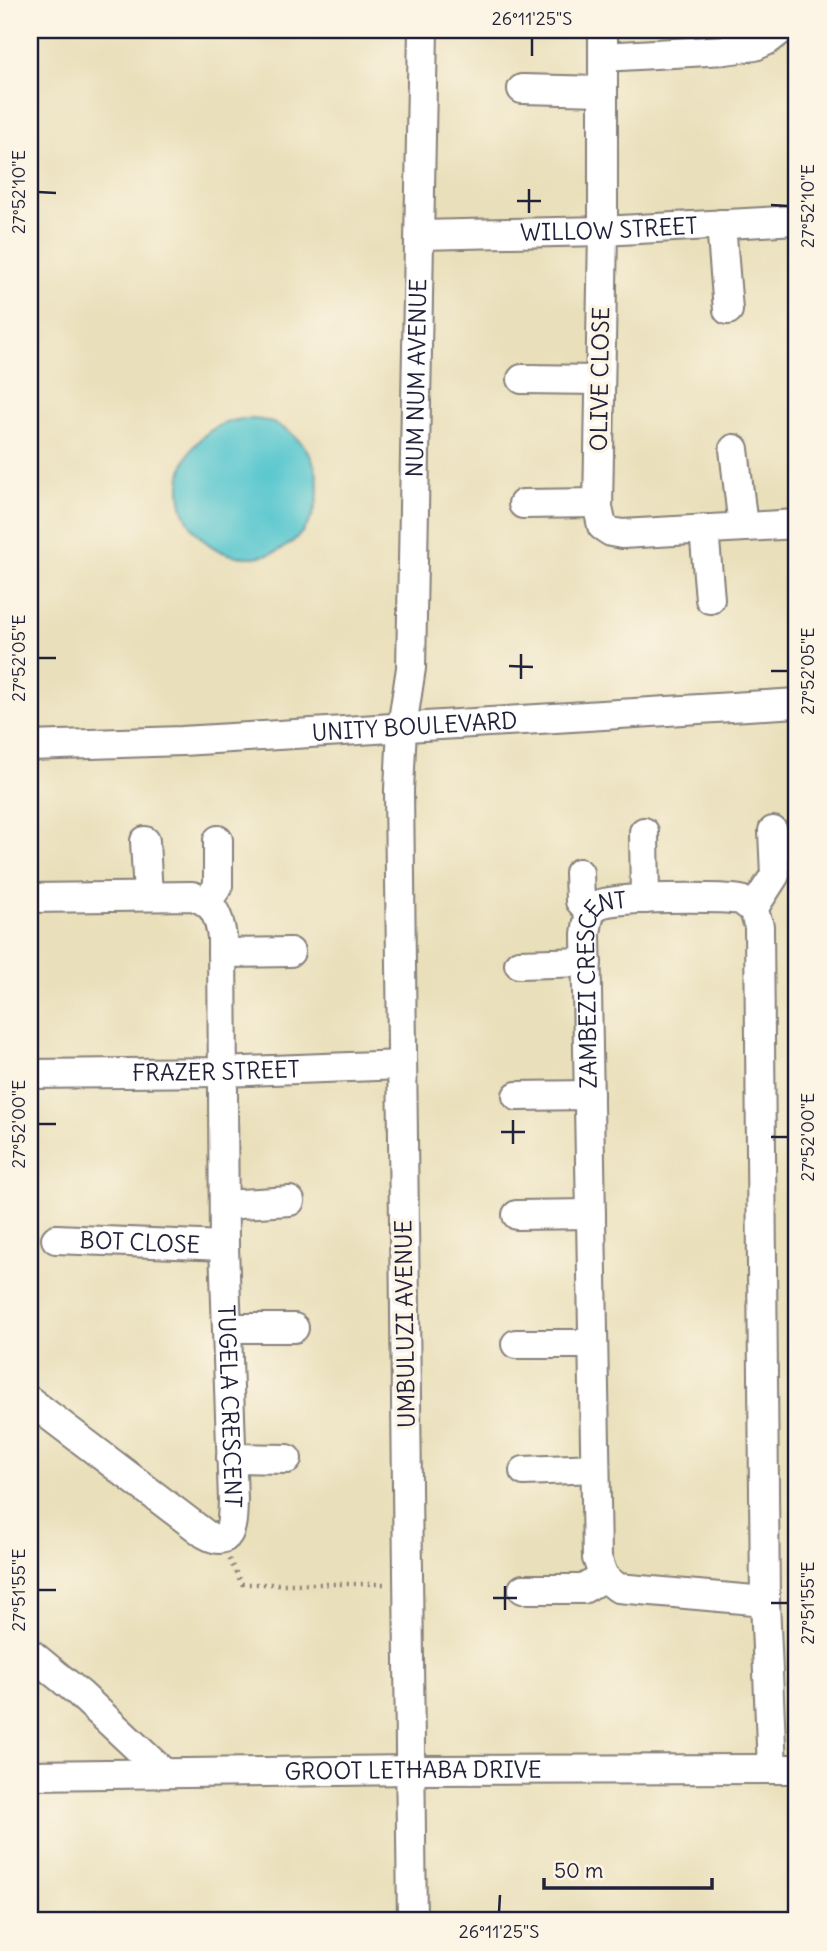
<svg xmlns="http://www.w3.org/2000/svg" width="827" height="1951" font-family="Delius,sans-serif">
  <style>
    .water { fill: #5ac7cf; stroke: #3e7485; stroke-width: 2 }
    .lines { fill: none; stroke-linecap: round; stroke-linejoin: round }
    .minor-casing { stroke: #86807a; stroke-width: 32 }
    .path { stroke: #86807a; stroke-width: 4.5; stroke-dasharray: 2 5; stroke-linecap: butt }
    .minor { stroke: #fff; stroke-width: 28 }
    .ticks { fill: none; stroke: #22223b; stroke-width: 2.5 }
    .labels { text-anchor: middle; stroke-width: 7; stroke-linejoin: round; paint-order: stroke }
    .street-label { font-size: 23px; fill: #22223b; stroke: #fcf5e5 }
    .neatline { fill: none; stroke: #22223b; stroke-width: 2.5 }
    .ticks-label { font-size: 18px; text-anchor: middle; fill: #22223b }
  </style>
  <rect width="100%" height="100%" fill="#fcf5e5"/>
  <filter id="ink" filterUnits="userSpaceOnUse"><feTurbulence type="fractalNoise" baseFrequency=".0143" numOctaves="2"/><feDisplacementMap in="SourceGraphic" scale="14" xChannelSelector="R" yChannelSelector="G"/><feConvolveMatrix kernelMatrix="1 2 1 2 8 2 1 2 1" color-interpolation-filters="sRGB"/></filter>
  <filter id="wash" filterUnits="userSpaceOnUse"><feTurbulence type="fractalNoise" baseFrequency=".00686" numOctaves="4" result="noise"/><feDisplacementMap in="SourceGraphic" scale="28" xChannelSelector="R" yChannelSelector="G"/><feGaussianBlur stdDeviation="1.57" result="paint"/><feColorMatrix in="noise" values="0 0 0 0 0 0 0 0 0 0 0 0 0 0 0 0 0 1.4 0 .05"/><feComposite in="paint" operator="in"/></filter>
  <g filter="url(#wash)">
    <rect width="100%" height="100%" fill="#e9dfba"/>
    <!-- water -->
    <circle class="water" cx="249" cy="488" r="69"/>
  </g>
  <g filter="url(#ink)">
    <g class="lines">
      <defs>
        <g id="minor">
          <path d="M603 30V231L598 508 602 526 611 532 622 534 797 524"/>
          <path d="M603 57 725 50 755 46 768 40 781 30"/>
          <path d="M522 89 603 91"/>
          <path d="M721 224 728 310"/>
          <path id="s1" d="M420 235 603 231 797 220"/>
          <path d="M522 379 600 380"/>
          <path d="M734 449 743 527"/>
          <path d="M523 504 598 503"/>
          <path d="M704 529 710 599"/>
          <path id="s2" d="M30 746 182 741 797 703"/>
          <path d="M644 832 645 899"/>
          <path d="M145 841 148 896"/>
          <path d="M579 873 580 901 590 912"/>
          <path id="s3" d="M30 898 192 896C214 902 219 916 222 937L224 1246 233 1501C232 1520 234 1551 205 1534L30 1401"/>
          <path d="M207 902 218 886V840"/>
          <path d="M753 909 775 875 773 831"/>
          <path d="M222 953 290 952"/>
          <path d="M519 964 587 962"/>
          <path id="s4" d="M30 1074 222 1072 402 1065"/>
          <path d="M517 1096 589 1095"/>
          <path d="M224 1205 290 1201"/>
          <path d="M517 1215 591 1214"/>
          <path id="s5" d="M56 1239 224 1246"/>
          <path d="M227 1328H294"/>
          <path d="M516 1344H593"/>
          <path d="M231 1458 287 1459"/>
          <path d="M524 1471 595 1468"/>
          <path d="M523 1589H583L604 1577"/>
          <path id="s6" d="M765 1601 618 1588 604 1577 597 1558 586 934C588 922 588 911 598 905 614 896 719 897 741 900L753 909 759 926 765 1601 772 1769"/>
          <path d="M30 1653 80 1694 164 1773"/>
          <path id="s7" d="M30 1775 411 1770 797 1769"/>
          <path id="s8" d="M412 1921 399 790 402 727 411 668 423 30"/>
        </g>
      </defs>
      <!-- minor casing -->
      <use href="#minor" class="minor-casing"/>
      <!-- path -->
      <path class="path" d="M229 1559 242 1584H386"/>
      <!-- minor -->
      <use href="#minor" class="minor"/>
    </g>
  </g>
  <!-- ticks -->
  <path class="ticks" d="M532 56V38M38 192 56 193M517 201H541M771 205 788 206M529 213V189M38 658H56M509 666 533 667M771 671H788M521 679V654M38 1124H56M501 1132H525M771 1137H788M513 1144V1120M38 1590H56M493 1598H517M771 1603H788M505 1610V1586M499 1912 500 1895"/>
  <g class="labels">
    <!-- street labels -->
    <g class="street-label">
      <text dy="8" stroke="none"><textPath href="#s1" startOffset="189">WILLOW STREET</textPath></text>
      <text dy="8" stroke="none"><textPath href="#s8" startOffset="1544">NUM NUM AVENUE</textPath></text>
      <text transform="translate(600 379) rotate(-89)" y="8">OLIVE CLOSE</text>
      <text dy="8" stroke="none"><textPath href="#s2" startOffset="385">UNITY BOULEVARD</textPath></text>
      <text dy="8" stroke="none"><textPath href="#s6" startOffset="763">ZAMBEZI CRESCENT</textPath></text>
      <text dy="8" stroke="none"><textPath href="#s4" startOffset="186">FRAZER STREET</textPath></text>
      <text dy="8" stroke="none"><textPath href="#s5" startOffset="84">BOT CLOSE</textPath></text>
      <text transform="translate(405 1324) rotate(-91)" y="8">UMBULUZI AVENUE</text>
      <text dy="8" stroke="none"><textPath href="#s3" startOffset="686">TUGELA CRESCENT</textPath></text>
      <text dy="8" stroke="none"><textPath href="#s7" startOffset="383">GROOT LETHABA DRIVE</textPath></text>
    </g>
  </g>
  <!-- margin -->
  <rect width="827" height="1951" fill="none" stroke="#fcf5e5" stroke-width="77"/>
  <!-- scale -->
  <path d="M544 1878v10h168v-10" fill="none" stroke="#22223b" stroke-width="3.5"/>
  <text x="554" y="1878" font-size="21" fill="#22223b" stroke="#fcf5e5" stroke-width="5" paint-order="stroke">50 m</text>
  <rect x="38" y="38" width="750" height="1874" class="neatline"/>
  <g class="ticks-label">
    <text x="532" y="25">26°11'25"S</text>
    <text transform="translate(19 192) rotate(-90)" y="6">27°52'10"E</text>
    <text transform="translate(808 206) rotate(-90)" y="6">27°52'10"E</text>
    <text transform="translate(19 658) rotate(-90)" y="6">27°52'05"E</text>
    <text transform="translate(808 671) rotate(-90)" y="6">27°52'05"E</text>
    <text transform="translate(19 1124) rotate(-90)" y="6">27°52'00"E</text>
    <text transform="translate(808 1137) rotate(-90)" y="6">27°52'00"E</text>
    <text transform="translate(19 1590) rotate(-90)" y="6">27°51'55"E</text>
    <text transform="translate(808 1603) rotate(-90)" y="6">27°51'55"E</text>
    <text x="499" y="1938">26°11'25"S</text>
  </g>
</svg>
